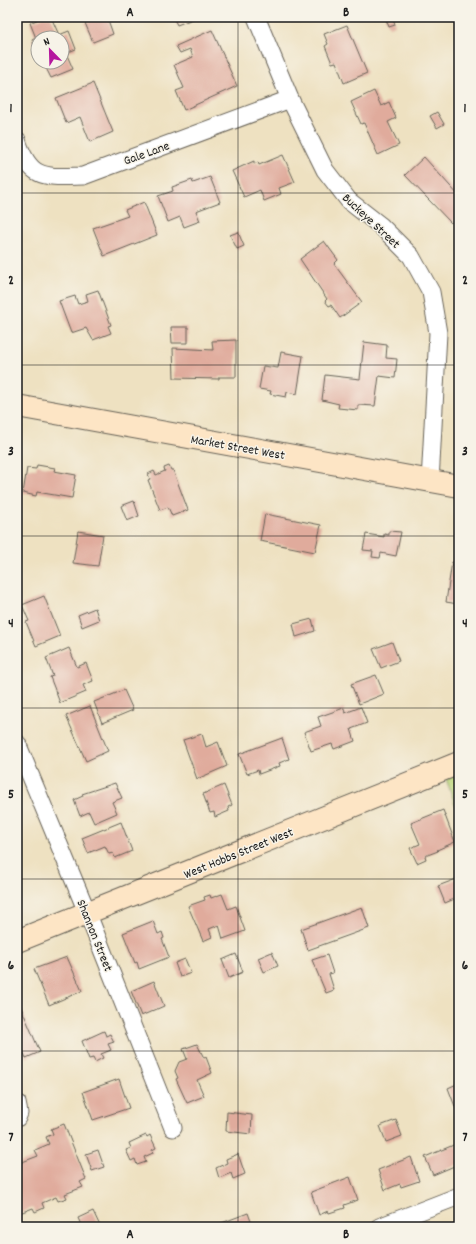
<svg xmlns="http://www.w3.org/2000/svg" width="476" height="1244" font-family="Dekko,sans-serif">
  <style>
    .green { fill: #bdd77c; stroke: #6c7a4c }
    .building { fill: #e0ab9c }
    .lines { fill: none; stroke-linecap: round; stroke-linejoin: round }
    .street-casing { stroke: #666156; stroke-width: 19 }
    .secondary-casing { stroke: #666156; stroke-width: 24 }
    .street { stroke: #fff; stroke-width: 17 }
    .secondary { stroke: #fde5c5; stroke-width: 22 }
    .grid { fill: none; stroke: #1c1c1c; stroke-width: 1; stroke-opacity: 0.55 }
    .labels { text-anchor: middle; stroke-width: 3; stroke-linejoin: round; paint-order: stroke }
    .street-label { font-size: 13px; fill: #1c1c1c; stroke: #f7f3e8 }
    .neatline { fill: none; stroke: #1c1c1c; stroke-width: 1.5 }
    .grid-label { font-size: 13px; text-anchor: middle; font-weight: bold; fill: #1c1c1c }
  </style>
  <rect width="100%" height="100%" fill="#f7f3e8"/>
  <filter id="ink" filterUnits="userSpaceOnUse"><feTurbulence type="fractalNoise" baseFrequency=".025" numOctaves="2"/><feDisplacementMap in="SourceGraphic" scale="8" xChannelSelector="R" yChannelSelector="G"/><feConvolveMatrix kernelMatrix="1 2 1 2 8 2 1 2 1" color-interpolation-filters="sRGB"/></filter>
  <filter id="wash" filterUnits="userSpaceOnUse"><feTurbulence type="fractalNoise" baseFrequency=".012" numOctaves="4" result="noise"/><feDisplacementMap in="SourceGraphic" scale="16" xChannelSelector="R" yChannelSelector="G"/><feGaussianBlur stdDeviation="0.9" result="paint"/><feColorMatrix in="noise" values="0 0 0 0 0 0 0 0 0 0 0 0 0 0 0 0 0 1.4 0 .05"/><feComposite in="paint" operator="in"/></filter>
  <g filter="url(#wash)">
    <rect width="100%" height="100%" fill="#eee1c1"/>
    <!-- green -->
    <path class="green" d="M459 774V814L446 779Z"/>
    <g id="blocks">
      <!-- building -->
      <g class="building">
        <path d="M43 17H51L59 35 69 31 76 49 66 53 73 69 51 78 43 62H62V38H38V54L32 40 36 38 30 23Z"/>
        <path d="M101 17H107L113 34 93 42 85 23Z"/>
        <path d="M173 17H198L177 25Z"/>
        <path d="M385 17H393L395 25 389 27Z"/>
        <path d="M347 25 367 73 344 83 336 62 332 63 325 46 328 44 324 34Z"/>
        <path d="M212 30 237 86 184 110 176 91 184 88 174 65 193 57 190 49 180 53 176 46Z"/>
        <path d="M93 83 113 132 90 142 80 117 66 123 56 98Z"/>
        <path d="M374 91 381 106 389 102 396 118 388 122 399 145 378 155 364 123 361 124 351 102Z"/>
        <path d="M437 112 444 124 437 128 430 116Z"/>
        <path d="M283 155 295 182 279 188 281 194 264 201 260 190 244 197 232 171 254 161V164L258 162 259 165Z"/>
        <path d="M424 157 459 196V216L451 223 405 175Z"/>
        <path d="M210 177 220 202 196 211 200 221 184 227 180 217 168 222 158 196 173 191 172 187 192 180 193 183Z"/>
        <path d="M144 202 157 235 104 256 93 228 128 216 125 210Z"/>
        <path d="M238 232 244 246 237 249 230 235Z"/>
        <path d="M324 241 338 260 334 264 362 302 340 318 331 305 329 306 325 301 327 299 300 259Z"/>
        <path d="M98 290 111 325 108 326 111 333 93 340 86 328 71 333 59 301 75 296 78 304 88 301 86 294Z"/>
        <path d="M171 327H188V343H172Z"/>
        <path d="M236 340V377H219V379L174 378 173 348 213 350 212 341Z"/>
        <path d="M364 342 387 345 386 358 397 359 395 378 379 376 375 406 358 405V410L338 408 339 404 322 400 325 375 360 379Z"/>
        <path d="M281 352 303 356 297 394 287 392 286 397 270 394 271 391 259 389 263 366 278 368Z"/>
        <path d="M37 465 55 468 54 471 76 475 72 498 37 492 36 496 23 493 27 468 36 469Z"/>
        <path d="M169 466 171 470H173L188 510 172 516 168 507 160 510 148 480 150 479 148 474 154 471 156 475 165 471 164 468Z"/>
        <path d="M134 501 139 516 127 521 121 506Z"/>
        <path d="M265 514 321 525 315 552 260 541Z"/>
        <path d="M78 531 103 535 98 566 73 563Z"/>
        <path d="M389 531 401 532 396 556 381 553 380 558 372 557 373 551 363 550 366 534 384 537V534L389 535Z"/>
        <path d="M452 562 459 563 458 604 446 602Z"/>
        <path d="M44 596 60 636 36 646 26 622 29 621 22 605Z"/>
        <path d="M95 608 99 620 82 627 78 615Z"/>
        <path d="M312 619 315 631 296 637 293 624Z"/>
        <path d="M392 642 399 661 381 668 373 649Z"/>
        <path d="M69 648 77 667 86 663 93 681 83 685 86 692 60 703 50 677 53 676 46 658Z"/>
        <path d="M376 675 384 694 359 704 351 684Z"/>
        <path d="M124 690 133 710 102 723 94 702Z"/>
        <path d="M90 706 108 751 86 761 66 716Z"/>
        <path d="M361 707 367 723 351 729 355 741 334 749 332 744 311 751 304 732 321 726 318 717 344 708 345 713Z"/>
        <path d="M202 734 206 747 218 742 227 766 197 779 183 740Z"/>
        <path d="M282 738 289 759 279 763 280 766 259 774 258 770 247 774 239 754Z"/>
        <path d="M115 783 122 798 112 802 117 813 94 823 89 812 80 816 74 800 83 796 82 794Z"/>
        <path d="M224 785 232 805 228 807 229 811 215 817 214 812 210 813 203 794Z"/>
        <path d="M443 810 455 842 437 850 438 851 425 856 426 859 417 863 410 848 420 844 411 823Z"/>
        <path d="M121 822 132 851 115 858 113 853 109 854 105 846 88 853 82 838Z"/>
        <path d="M459 878V897L445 903 438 886Z"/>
        <path d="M222 894 228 909 236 906 245 931 223 939 219 925 209 929 212 937 203 941 188 906 205 900 204 897 210 895 211 898Z"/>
        <path d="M362 907 369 928 308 950 301 929Z"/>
        <path d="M153 921 158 934 162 932 164 938 162 939 169 957 139 969 137 962 135 963 123 933Z"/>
        <path d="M272 952 278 966 264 972 258 958Z"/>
        <path d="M236 954 243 972 229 978 222 960Z"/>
        <path d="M327 955 333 973 329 974 334 990 326 993 312 960Z"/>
        <path d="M67 957 82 991 49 1005 34 969Z"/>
        <path d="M185 959 191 973 180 977 175 963Z"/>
        <path d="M154 981 164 1006 141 1016 131 991Z"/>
        <path d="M17 998 40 1052 26 1058 22 1049 17 1051Z"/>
        <path d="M104 1031 106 1036 110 1034 114 1042 108 1044 111 1050 101 1054 103 1058 95 1062 93 1058 89 1059 82 1041Z"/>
        <path d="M197 1044 204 1058 206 1057 212 1073 197 1080 204 1096 187 1103 176 1079 178 1078 175 1071 179 1062 187 1059 183 1049Z"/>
        <path d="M119 1079 129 1108 93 1120 83 1092Z"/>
        <path d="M459 1083V1108L456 1109 448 1088Z"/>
        <path d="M227 1112 252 1115 251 1134 226 1131Z"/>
        <path d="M396 1120 402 1136 386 1142 380 1126Z"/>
        <path d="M64 1124 86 1179 80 1182 83 1187 65 1194 67 1198 58 1201 56 1197 42 1203 44 1208 35 1212 33 1208 17 1214V1164L38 1156 35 1150 49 1144 46 1137 53 1134 51 1129Z"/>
        <path d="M146 1135 147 1137 150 1135 156 1148 152 1150 153 1153 144 1157 146 1162 137 1165 135 1159 131 1161 126 1150 131 1148 129 1143Z"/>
        <path d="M456 1144 459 1150V1164L433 1175 425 1157Z"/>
        <path d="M98 1150 104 1167 92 1171 86 1154Z"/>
        <path d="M238 1154 245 1174 233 1179 231 1173 219 1178 216 1168 227 1163 226 1159Z"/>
        <path d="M411 1157 419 1181 401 1187 400 1184 385 1190 378 1170Z"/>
        <path d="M350 1177 358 1200 344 1205 345 1208 329 1213 328 1211 319 1215 311 1192Z"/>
        <path d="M93 1211 100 1226 82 1227 78 1218Z"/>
        <path d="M248 1213 253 1227H211Z"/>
      </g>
    </g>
  </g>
  <g filter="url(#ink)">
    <use href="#blocks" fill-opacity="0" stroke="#666156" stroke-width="1"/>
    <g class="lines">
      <defs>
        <g id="street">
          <path d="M256 17 290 99 325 170 349 201 381 226 411 256 431 292 438 333 430 482"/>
          <path d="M17 140C30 181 46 177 83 176L290 99"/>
          <path d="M17 743 87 912 173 1128"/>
          <path d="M17 1103 19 1113 17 1118"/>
          <path d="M379 1227 459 1196"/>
        </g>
        <g id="secondary">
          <path d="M17 406 459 486"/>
          <path d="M17 941 459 763"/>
        </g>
      </defs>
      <!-- street casing -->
      <use href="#street" class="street-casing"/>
      <!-- secondary casing -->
      <use href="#secondary" class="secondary-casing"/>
      <!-- street -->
      <use href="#street" class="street"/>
      <!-- secondary -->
      <use href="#secondary" class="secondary"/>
    </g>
  </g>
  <!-- grid -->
  <path class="grid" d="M238 17V1227M17 193H459M17 365H459M17 536H459M17 708H459M17 879H459M17 1051H459"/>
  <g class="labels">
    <!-- street labels -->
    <g class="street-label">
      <text transform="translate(146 152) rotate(-20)" y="5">Gale Lane</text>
      <text transform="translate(372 220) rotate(43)" y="5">Buckeye Street</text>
      <text transform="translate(238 446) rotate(10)" y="5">Market Street West</text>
      <text transform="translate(238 852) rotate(-22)" y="5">West Hobbs Street West</text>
      <text transform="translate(96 935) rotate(68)" y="5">Shannon Street</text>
    </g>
  </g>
  <!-- margin -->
  <rect width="476" height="1244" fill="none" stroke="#f7f3e8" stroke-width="44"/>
  <!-- north arrow -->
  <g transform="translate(50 50) rotate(337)"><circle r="19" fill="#f7f3e8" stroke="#9f9d96"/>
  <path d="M0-3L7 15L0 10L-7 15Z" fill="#b5179e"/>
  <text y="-6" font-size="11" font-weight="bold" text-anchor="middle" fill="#1c1c1c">N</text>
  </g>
  <rect x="22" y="22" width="432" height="1200" class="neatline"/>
  <g class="grid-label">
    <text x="130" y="16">A</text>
    <text x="346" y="16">B</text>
    <text x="11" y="112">1</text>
    <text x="465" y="112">1</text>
    <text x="11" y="284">2</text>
    <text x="465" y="284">2</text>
    <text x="11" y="455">3</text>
    <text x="465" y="455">3</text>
    <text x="11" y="627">4</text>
    <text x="465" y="627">4</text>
    <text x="11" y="798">5</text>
    <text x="465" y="798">5</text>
    <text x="11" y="969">6</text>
    <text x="465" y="969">6</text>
    <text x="11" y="1141">7</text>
    <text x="465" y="1141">7</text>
    <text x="130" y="1238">A</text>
    <text x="346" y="1238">B</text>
  </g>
</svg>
